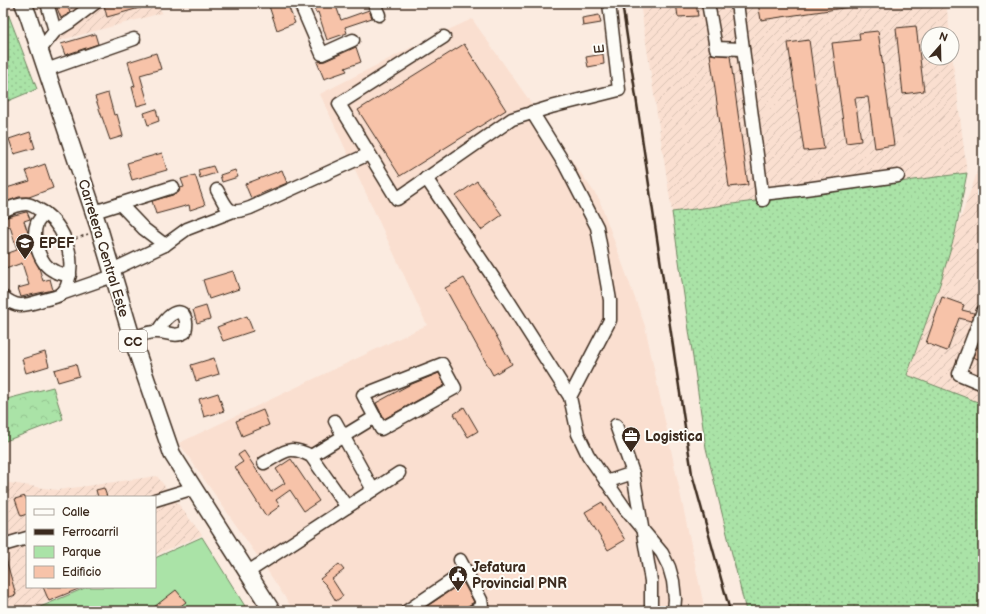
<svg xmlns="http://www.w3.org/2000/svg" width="986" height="614" font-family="'Balsamiq Sans',sans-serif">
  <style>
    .built { fill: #fadfd0 }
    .industrial { fill: url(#industrial-furrows) }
    .grass { fill: url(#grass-dots); stroke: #728662 }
    .forest { fill: url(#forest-crowns); stroke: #728662 }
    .park { fill: #aae3a7; stroke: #728662 }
    .building { fill: #f7c3a9; stroke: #3b2a1e }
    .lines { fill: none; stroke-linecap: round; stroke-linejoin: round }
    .minor-casing { stroke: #3b2a1e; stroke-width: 15 }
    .major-casing { stroke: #3b2a1e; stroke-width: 19 }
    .path { stroke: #3b2a1e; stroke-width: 1.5; stroke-dasharray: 3 3; stroke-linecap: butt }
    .minor { stroke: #fdfcf7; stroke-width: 12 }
    .major { stroke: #fdfcf7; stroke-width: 16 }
    .rail { stroke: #3b2a1e; stroke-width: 2.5 }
    .labels { text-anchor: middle; stroke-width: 4; stroke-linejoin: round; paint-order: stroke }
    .shield { fill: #fdfcf7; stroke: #75695f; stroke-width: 1 }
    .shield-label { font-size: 13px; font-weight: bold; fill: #3b2a1e }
    .street-label { font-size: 14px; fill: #3b2a1e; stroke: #fdfcf7 }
    .poi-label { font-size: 14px; font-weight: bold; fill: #3b2a1e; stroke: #fdfcf7; text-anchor: start }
  </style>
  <defs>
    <pattern id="industrial-furrows" width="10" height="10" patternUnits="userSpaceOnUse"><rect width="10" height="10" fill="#fadfd0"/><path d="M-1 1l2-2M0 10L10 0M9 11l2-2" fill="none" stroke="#d7c0b2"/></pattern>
    <pattern id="grass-dots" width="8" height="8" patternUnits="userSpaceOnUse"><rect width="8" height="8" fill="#aae3a7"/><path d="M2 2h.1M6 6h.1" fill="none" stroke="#93c38f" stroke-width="1.8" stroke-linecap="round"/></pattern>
    <pattern id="forest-crowns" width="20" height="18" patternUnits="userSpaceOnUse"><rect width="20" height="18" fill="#aae3a7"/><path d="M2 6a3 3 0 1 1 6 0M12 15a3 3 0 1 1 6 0" fill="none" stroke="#93c38f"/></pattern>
  </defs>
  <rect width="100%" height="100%" fill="#fbebe0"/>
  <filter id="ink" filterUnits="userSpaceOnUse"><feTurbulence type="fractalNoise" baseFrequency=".025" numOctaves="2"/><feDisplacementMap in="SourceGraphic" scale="8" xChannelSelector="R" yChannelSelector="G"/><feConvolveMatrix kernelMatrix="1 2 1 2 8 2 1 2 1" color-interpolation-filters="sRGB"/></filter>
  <g filter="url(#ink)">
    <!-- built -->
    <path class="built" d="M472 19 599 199 645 326 705 611H294L267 570 179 443 427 325 320 94 420 43Z"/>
    <!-- industrial -->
    <g class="industrial">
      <path d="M43 3H158L162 13 54 42Z"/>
      <path d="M640 3H946L950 34H928V58H952V54L967 173 672 212Z"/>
      <path d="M983 156V404L907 375 940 284 955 234Z"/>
      <path d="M157 476 202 535 155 555V497H27V587H83L26 611H3V482L58 490Z"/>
    </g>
    <!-- grass -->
    <g class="grass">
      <path d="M3 3H4L37 89 3 103Z"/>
      <path d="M967 173 955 234 940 284 907 375 983 404V611H746L706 448 672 212Z"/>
    </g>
    <!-- forest -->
    <path class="forest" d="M53 387 63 419 3 442V400Z"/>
    <!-- park -->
    <path class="park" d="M202 537 248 611H31L87 587H155V558Z"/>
    <!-- building -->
    <g class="building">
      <path d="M55 3H67L70 13 61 18Z"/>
      <path d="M115 3H150V5L107 17 104 5Z"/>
      <path d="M268 3H287L295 23 277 30Z"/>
      <path d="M312 3H335L341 20 369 10 372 18 345 27 347 33 327 40 318 12 316 13Z"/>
      <path d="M676 3H696L698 16 678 17Z"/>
      <path d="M758 3H849L850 7 761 20Z"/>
      <path d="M599 15 601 23 583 26 582 18Z"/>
      <path d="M916 26 924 91 903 94 896 28Z"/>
      <path d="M878 31 894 145 875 148 868 97 855 98 861 141 846 143 832 43 860 40 859 33Z"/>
      <path d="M95 34 98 44 65 55 61 44Z"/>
      <path d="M809 40 824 149 804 151 788 43Z"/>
      <path d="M464 44 506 110 400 176 358 110Z"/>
      <path d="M356 47 361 62 345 68 347 71 324 79 317 62 325 61Z"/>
      <path d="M156 53 161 69 140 75 148 103 137 106 132 87 135 86 128 62Z"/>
      <path d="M603 54 604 64 588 67 586 57Z"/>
      <path d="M710 54 730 56 748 185 729 187Z"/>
      <path d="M108 93 114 115 117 114 123 136 110 140 95 97Z"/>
      <path d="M156 109 159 121 148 125 144 113Z"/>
      <path d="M30 132 35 148 14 154 9 139Z"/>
      <path d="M162 153 167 170 132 180 127 163Z"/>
      <path d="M45 164 53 188 29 197H19L3 203V189L30 181 26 171Z"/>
      <path d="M213 166 216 173 200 178 198 170Z"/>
      <path d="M235 170 238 177 222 182 220 175Z"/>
      <path d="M282 170 287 183 251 198 245 184Z"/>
      <path d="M195 175 205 205 190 210 189 205 156 214 152 201 176 194 179 192 180 188 184 187 181 179Z"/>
      <path d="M477 181 502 215 481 230 456 196Z"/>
      <path d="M26 212H27L30 219 24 221 28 233 31 252 39 268 43 281 50 279 53 290 21 297 18 288 29 285 22 263 3 270V255L17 250 10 226 3 228V218Z"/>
      <path d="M233 271 239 289 209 299 203 280Z"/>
      <path d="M464 278 512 364 493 375 445 288Z"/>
      <path d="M942 297 964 305 962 310 974 313 971 321 959 318 947 351 926 343Z"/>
      <path d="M206 306 210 319 197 323 193 310Z"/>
      <path d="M247 316 253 331 223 341 217 327Z"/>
      <path d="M977 347 983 349V361L973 357Z"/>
      <path d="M45 352 49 366 26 373 22 359Z"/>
      <path d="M214 358 219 374 196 381 191 365Z"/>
      <path d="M76 364 79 376 58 382 54 370Z"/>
      <path d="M439 373 445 385 384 419 376 403 407 386Z"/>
      <path d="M218 393 224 411 204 417 199 399Z"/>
      <path d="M464 407 478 431 468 437 454 414Z"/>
      <path d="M263 410 269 425 242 436 236 421Z"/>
      <path d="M244 451 271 492 285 483 276 469 291 459 319 501 304 511 290 490 276 500 280 506 266 516 235 467 243 462 238 455Z"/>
      <path d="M104 488 107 497H98L96 490Z"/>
      <path d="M25 496 27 501V514L21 516 15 499Z"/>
      <path d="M602 502 625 540 608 550 585 512Z"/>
      <path d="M3 556H5L16 595 3 599Z"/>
      <path d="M339 564 344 570 332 579 343 596 336 601 326 585 320 579Z"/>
      <path d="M463 582 474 602 460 611H420Z"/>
      <path d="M43 587H83L49 601Z"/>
      <path d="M176 590 186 602 174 611H149Z"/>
    </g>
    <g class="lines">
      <defs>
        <g id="minor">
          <path d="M47 3 55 31"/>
          <path d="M300 3 322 54 353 40"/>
          <path d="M374 3 379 15"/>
          <path d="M708 3 716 48 743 49"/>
          <path d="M737 3 763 200"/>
          <path d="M444 37 339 104 397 199 512 119 551 107 619 90 609 3"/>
          <path d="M39 51 55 31 70 22 95 3"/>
          <path d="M46 70 134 39"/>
          <path d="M532 112 565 165 597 227 610 300V320L570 397 578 434 588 455 626 510 662 553 669 567 673 581 675 599 674 611"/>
          <path d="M426 178 501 289 570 397"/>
          <path d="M217 190C228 209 227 216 250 208L369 154"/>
          <path d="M762 194 798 190 898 176"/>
          <path d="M120 204 144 229 165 245"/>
          <path d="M3 211C9 208 19 204 26 204 30 204 35 207 38 209 63 222 76 255 68 282 67 287 64 292 60 295 54 298 46 299 40 301 23 306 17 308 3 297"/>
          <path d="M94 212 173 187"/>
          <path d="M45 213C42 216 39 220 37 223 31 238 40 265 54 271 59 274 64 274 70 275"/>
          <path d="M112 270 165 245 187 229 231 212"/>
          <path d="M61 294 113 276"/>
          <path d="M983 311 959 374 983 384"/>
          <path d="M132 338C139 336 150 331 157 332 168 332 175 338 185 332 188 322 185 306 171 315 165 319 161 326 157 332"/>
          <path d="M442 364 455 388 381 429 363 395Z"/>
          <path d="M335 421 373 490"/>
          <path d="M616 425 633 473 651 581V611"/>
          <path d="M311 456 375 417"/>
          <path d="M264 463C285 452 288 444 311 456L347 507"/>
          <path d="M606 482 633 473"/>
          <path d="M155 500 194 488"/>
          <path d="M3 545 27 538"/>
          <path d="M460 560 481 600 482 606 474 611"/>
          <path d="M248 572 399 473"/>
          <path d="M407 611 466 571"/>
        </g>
        <path id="major" d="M23 3 28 15 100 231 132 338 172 454 272 611"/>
      </defs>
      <!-- minor casing -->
      <use href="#minor" class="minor-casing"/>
      <!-- major casing -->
      <use href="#major" class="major-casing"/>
      <!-- path -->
      <path class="path" d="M75 239 88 234"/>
      <!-- minor -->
      <use href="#minor" class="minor"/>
      <!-- major -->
      <use href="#major" class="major"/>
      <!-- rail -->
      <path class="rail" d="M622 3 692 474 730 611"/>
    </g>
  </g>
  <!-- icons -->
  <defs>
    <symbol id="school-pin" viewBox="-11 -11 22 30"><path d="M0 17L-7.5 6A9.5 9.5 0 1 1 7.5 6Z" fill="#3b2a1e" stroke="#fdfcf7"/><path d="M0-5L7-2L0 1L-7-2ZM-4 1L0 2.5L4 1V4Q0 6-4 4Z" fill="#fff"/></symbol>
    <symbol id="office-pin" viewBox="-11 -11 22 30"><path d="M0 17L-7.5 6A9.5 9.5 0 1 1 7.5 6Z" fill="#3b2a1e" stroke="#fdfcf7"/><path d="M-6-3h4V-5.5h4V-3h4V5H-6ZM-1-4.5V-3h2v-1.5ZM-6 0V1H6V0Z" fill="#fff"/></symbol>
    <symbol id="civic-pin" viewBox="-11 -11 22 30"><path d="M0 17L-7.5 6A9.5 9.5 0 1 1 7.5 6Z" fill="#3b2a1e" stroke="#fdfcf7"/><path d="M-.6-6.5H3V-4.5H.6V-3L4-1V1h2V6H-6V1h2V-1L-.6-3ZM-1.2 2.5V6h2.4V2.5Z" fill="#fff"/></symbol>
  </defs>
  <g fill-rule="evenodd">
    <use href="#school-pin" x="14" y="232" width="22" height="30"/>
    <use href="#office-pin" x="620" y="425" width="22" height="30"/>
    <use href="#civic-pin" x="447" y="564" width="22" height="30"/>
  </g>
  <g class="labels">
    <!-- shield labels -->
    <rect class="shield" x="119" y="330" width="28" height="22" rx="3"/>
    <g class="shield-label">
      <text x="133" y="346">CC</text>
    </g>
    <!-- street labels -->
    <g class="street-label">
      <text transform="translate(599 49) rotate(-97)" y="5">E</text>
      <text transform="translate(104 248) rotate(73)" y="5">Carretera Central Este</text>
    </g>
    <!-- poi labels -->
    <g class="poi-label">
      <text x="39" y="248">EPEF</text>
      <text x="645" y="441">Logistica</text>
      <text x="472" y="572">Jefatura<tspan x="472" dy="16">Provincial PNR</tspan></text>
    </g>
  </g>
  <!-- margin -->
  <rect width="986" height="614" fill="none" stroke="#fdfcf7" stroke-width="16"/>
  <rect x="8" y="8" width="970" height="598" fill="none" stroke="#3b2a1e" stroke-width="1.5" filter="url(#ink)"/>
  <!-- legend -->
  <rect x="26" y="496" width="130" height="92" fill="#fdfcf7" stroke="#afa8a0"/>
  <rect x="34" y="509" width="20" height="6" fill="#fdfcf7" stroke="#afa8a0"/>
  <text x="62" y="516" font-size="12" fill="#3b2a1e">Calle</text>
  <rect x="34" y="529" width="20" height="6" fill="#3b2a1e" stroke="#afa8a0"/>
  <text x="62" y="536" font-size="12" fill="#3b2a1e">Ferrocarril</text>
  <rect x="34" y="546" width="20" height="12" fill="#aae3a7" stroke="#afa8a0"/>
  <text x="62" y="556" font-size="12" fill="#3b2a1e">Parque</text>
  <rect x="34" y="566" width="20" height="12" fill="#f7c3a9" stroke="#afa8a0"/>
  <text x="62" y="576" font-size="12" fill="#3b2a1e">Edificio</text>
  <!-- north arrow -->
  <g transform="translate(940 46) rotate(20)"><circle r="19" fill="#fdfcf7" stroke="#afa8a0"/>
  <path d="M0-3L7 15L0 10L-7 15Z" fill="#3b2a1e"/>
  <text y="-6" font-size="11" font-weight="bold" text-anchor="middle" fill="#3b2a1e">N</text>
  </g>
</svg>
